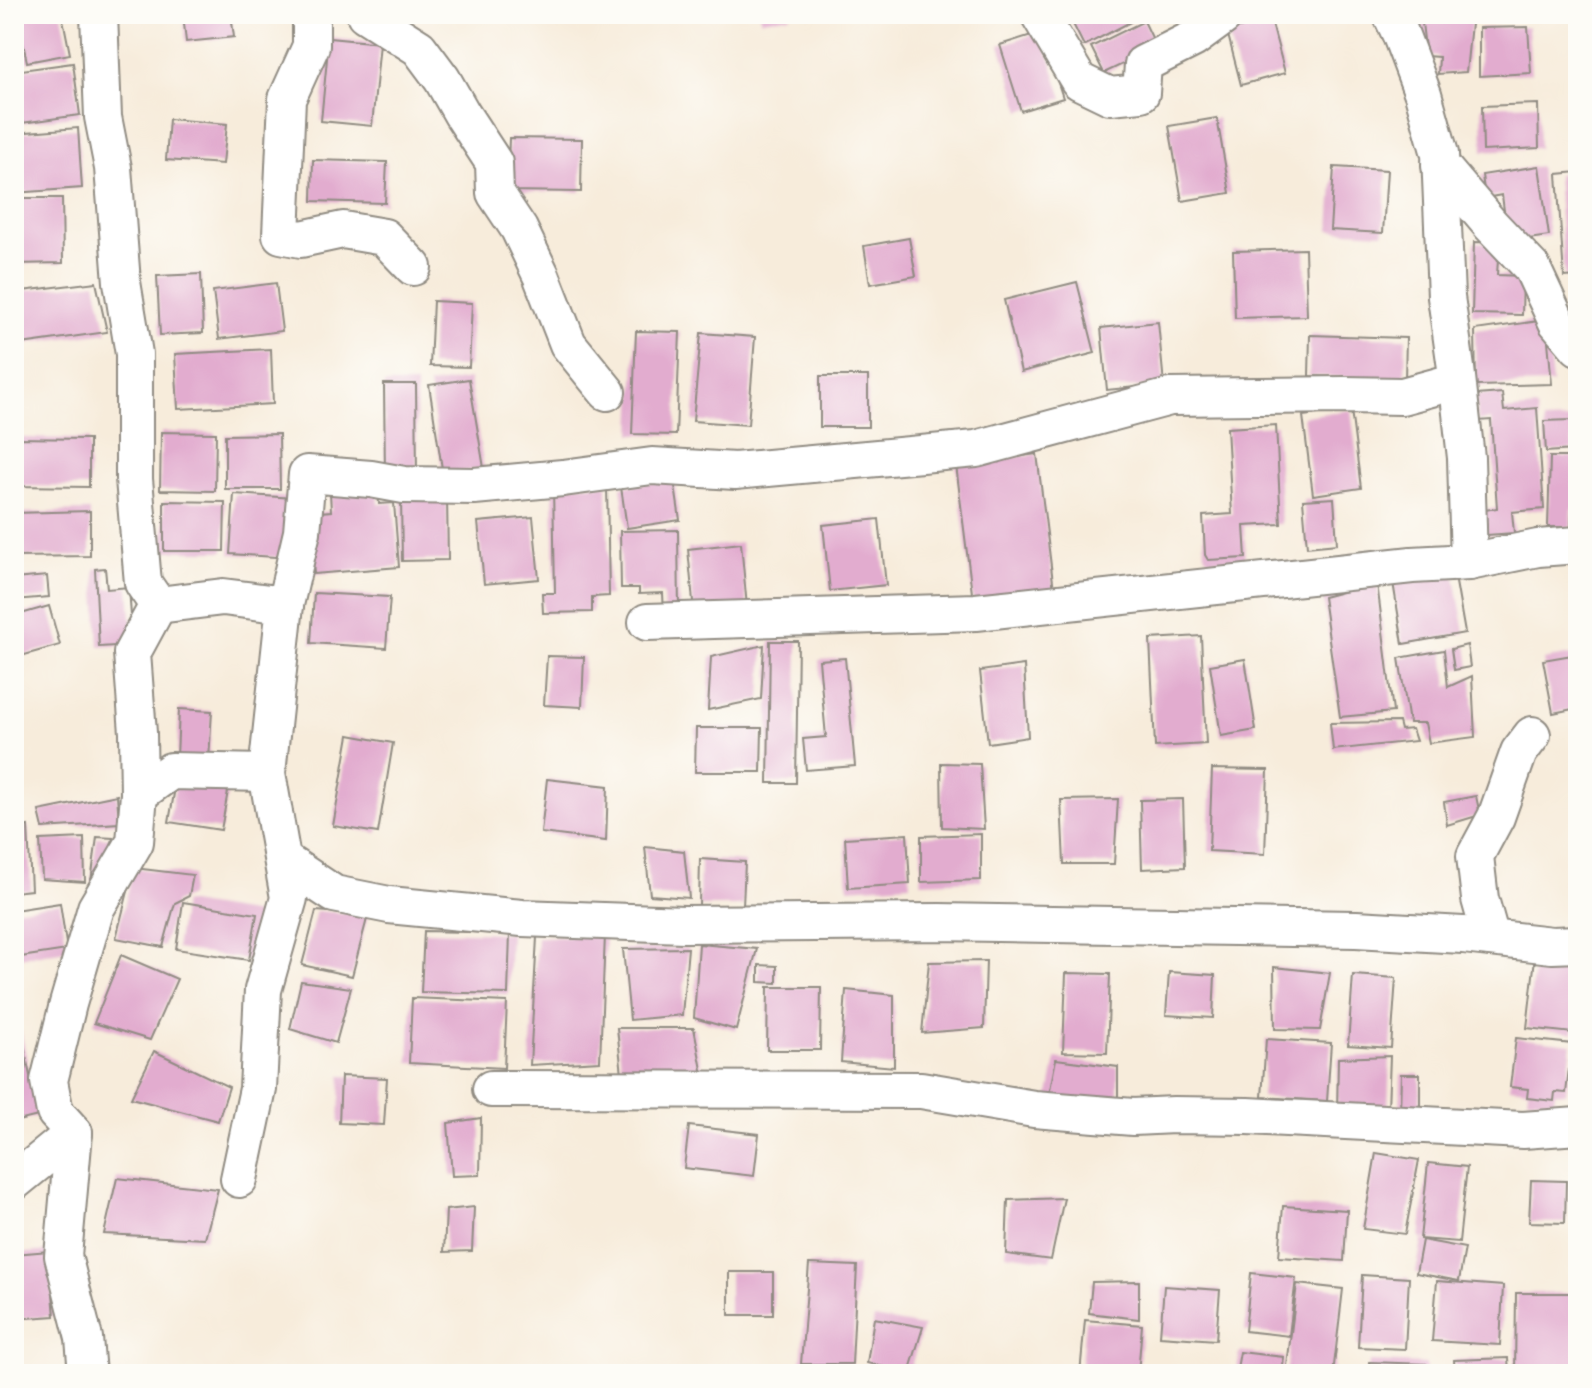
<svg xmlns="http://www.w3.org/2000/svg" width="1592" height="1388" font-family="'Patrick Hand',sans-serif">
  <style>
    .building { fill: #e2accf }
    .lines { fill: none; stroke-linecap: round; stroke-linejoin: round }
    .street-casing { stroke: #918c83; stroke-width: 40 }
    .street { stroke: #fff; stroke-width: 36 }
  </style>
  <rect width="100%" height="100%" fill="#fdfcf7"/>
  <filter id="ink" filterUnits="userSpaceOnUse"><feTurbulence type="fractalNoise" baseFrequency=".0125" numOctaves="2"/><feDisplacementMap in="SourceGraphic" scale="16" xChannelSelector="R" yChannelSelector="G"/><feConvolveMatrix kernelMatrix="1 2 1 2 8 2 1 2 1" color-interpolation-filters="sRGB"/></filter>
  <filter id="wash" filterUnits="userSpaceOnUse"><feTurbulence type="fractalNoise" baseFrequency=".006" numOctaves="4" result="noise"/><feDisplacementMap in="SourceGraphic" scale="32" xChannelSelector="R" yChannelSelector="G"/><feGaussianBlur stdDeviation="1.8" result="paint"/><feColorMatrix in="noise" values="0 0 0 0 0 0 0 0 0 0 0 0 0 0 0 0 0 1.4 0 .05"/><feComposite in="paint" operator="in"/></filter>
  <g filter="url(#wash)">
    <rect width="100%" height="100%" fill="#f7ecdb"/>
    <g id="blocks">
      <!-- building -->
      <g class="building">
        <path d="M17 14H62L70 54 27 62Z"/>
        <path d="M183 14H231L234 37 186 42Z"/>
        <path d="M760 14H790L791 16 761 20Z"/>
        <path d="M1068 14H1146L1084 46Z"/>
        <path d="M1410 14H1472L1466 72 1438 74 1439 57 1426 56 1422 23 1412 21Z"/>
        <path d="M1271 20 1285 73 1241 85 1227 31Z"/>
        <path d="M1144 21 1157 48 1104 73 1091 47Z"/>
        <path d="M1528 27 1531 73 1479 76V28Z"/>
        <path d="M14 29H16L22 70H14Z"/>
        <path d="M1041 32 1063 98 1021 111 1000 45Z"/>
        <path d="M329 38 380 43 372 126 321 121Z"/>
        <path d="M73 63 80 115 14 124V71Z"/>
        <path d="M1538 104 1539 148 1483 151 1482 106Z"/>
        <path d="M1217 118 1230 193 1182 201 1169 126Z"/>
        <path d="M169 119 227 124 223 164 166 160Z"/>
        <path d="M78 128 82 188 14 193V133Z"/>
        <path d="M509 138 582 139 581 192 507 191Z"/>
        <path d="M313 160 387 162 385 203 312 201Z"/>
        <path d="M1539 166 1549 236 1508 242 1502 195 1485 198 1482 175Z"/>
        <path d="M1334 167 1387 170 1383 233 1330 230Z"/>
        <path d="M1578 172V276L1564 277 1557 174Z"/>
        <path d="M14 198H62L63 263 14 264Z"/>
        <path d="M909 238 916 276 870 284 864 246Z"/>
        <path d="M1474 242 1499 243 1497 275 1523 276 1522 315 1472 314Z"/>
        <path d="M1305 249 1307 316 1235 318 1233 251Z"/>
        <path d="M201 274 203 333 160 335 157 276Z"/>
        <path d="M96 282 107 332 14 345V292Z"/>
        <path d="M1077 282 1095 353 1021 372 1004 300Z"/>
        <path d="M276 283 282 331 219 339 213 291Z"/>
        <path d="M433 301 472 303 469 367 430 366Z"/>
        <path d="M1546 320 1552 384 1476 386 1475 330Z"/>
        <path d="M1158 322 1164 384 1107 390 1101 328Z"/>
        <path d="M636 331 680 332 676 435 632 434Z"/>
        <path d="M701 333 755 337 748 425 693 421Z"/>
        <path d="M1310 335 1406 338 1405 379 1309 376Z"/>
        <path d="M271 349 273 404 178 409 175 354Z"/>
        <rect x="820" y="376" width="48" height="51"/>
        <path d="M469 379 484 468 443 475 429 385Z"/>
        <path d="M384 384H416L417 476 385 477Z"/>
        <path d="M1502 393 1504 411 1537 408 1544 509 1512 512 1514 533 1487 535 1485 510 1497 508 1491 420 1478 421 1476 395Z"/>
        <path d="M1351 410 1361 488 1313 495 1303 416Z"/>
        <path d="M1571 420 1573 450 1546 452 1544 421Z"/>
        <path d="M1276 425 1281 524 1244 526 1246 558 1208 560 1205 555 1203 516 1232 514 1227 428Z"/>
        <path d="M161 432 216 433 215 491 160 490Z"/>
        <path d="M279 434 280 489H225V435Z"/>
        <path d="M14 438 89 439V487L14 486Z"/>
        <path d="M1037 454 1054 590 973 601 956 465Z"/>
        <path d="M1550 457H1578V509H1572L1571 527H1548Z"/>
        <path d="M674 479 680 520 627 528 621 487Z"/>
        <path d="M607 485 609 596 592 597V612L543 613 542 593H555L553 486Z"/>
        <path d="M378 488 379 504 394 503 399 567 314 574 309 513 331 511 330 492Z"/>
        <path d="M234 494 294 498 290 558 230 554Z"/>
        <path d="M447 497 448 560 402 561 401 498Z"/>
        <path d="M1334 498 1337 544 1307 547 1303 500Z"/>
        <path d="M164 501 225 502 224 551H164Z"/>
        <path d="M90 511V556L14 557V513Z"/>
        <path d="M533 517 539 579 484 584 478 522Z"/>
        <path d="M879 519 886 585 830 591 823 525Z"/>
        <path d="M678 530 679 613 664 614 663 593 639 594V588H621L620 531Z"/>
        <path d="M741 543 747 607 694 612 688 549Z"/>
        <path d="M105 568 107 589 129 587 133 645 99 647 95 569Z"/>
        <path d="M1454 571 1465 633 1403 644 1393 582Z"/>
        <path d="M47 576 49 597 14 600V579Z"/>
        <path d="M1377 583 1393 712 1340 717 1323 597Z"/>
        <path d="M314 593 390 597 386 648 311 643Z"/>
        <path d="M49 606 60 645 14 658V616Z"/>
        <path d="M1201 636 1206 744 1155 747 1150 639Z"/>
        <path d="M770 641H798L796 783H768Z"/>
        <path d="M764 645 761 699 708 710 711 657Z"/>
        <path d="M1467 645 1470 667 1454 670 1451 649Z"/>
        <path d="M1444 650 1448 687 1472 676 1475 737 1429 743 1425 723H1409L1399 658Z"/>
        <path d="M1578 654V708L1553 713 1543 660Z"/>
        <path d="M547 656 584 657 582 707 544 705Z"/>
        <path d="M845 658 855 766 806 770 803 739 826 737 819 660Z"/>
        <path d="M1245 659 1256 730 1221 736 1210 665Z"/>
        <path d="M1024 665 1028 737 988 743 980 671Z"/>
        <path d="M179 709 212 711 209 760 177 758Z"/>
        <path d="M1399 722 1401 730 1412 729 1416 741 1333 750 1330 723Z"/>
        <path d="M696 728H762L761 772H695Z"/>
        <path d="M349 735 393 743 378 833 333 826Z"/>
        <path d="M941 763 980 764 984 829 942 827Z"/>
        <path d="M1212 769 1268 770 1265 854 1209 851Z"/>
        <path d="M547 779 608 786 606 841 541 833Z"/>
        <path d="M176 782 228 791 221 830 169 822Z"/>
        <path d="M117 795 119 823 43 828 39 811Z"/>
        <path d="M1476 796 1480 815 1447 825 1444 802Z"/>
        <path d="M1118 799 1114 864H1064L1061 800Z"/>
        <path d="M1183 799 1185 867 1142 869 1140 800Z"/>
        <path d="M28 826 31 890 14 892V828Z"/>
        <path d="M907 834 910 884 848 888 845 838Z"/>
        <path d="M981 834V880L921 882V836Z"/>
        <path d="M97 837 113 838 103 882H91Z"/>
        <path d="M84 838 85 882 42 879 40 840Z"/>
        <path d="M645 847 684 851 689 898 650 895Z"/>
        <path d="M700 859 745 862 743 906H699Z"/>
        <path d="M134 868 193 875 189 896 175 903 163 947 116 938Z"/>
        <path d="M183 902 257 914 249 960 176 949Z"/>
        <path d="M60 903 67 950 14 958V910Z"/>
        <path d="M316 911 368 915 352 976 302 965Z"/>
        <path d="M424 931 510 933 508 994 421 992Z"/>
        <path d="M605 935 600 1061 530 1065 537 937Z"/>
        <path d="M699 944 757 949 736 1030 694 1018Z"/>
        <path d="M688 948 682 1015 630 1020 623 949Z"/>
        <path d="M121 955 177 979 150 1040 94 1023Z"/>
        <path d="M1535 958 1578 963V989L1573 1033 1527 1028Z"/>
        <path d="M986 961 984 1028 922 1033 929 962Z"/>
        <path d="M759 965 777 966V983L759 982Z"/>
        <path d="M1274 967 1330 973 1320 1030 1275 1029Z"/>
        <path d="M1169 972 1215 975 1213 1018 1166 1015Z"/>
        <path d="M1066 973 1110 974 1107 1053 1063 1052Z"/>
        <path d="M1353 975 1396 978 1391 1048 1348 1045Z"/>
        <path d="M301 981 351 988 336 1043 290 1029Z"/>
        <path d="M768 987H821L820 1050H767Z"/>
        <path d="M846 990 894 995V1067L841 1062Z"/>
        <path d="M412 998 507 1002 504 1068 409 1063Z"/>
        <path d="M617 1028H694L704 1080 622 1074Z"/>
        <path d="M21 1031 38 1116 14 1122V1032Z"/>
        <path d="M1516 1038 1572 1044 1566 1093 1555 1092 1554 1101 1527 1098 1528 1089 1510 1087Z"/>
        <path d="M1266 1039 1331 1043 1327 1101 1262 1097Z"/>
        <path d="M154 1051 229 1087 218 1121 131 1098Z"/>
        <path d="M1390 1056 1388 1109 1337 1114 1338 1058Z"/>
        <path d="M1056 1059 1118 1067V1108L1048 1100Z"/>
        <path d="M1401 1074H1420V1114H1400Z"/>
        <path d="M341 1076 387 1078 384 1125 339 1123Z"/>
        <path d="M481 1118 480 1175 452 1176 448 1123Z"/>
        <path d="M689 1126 759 1134 754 1176 684 1168Z"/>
        <path d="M1376 1153 1419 1160 1405 1234 1363 1229Z"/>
        <path d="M1428 1163 1467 1167 1459 1242 1420 1239Z"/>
        <path d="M117 1178 218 1189 205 1239 104 1234Z"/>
        <path d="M1531 1180 1566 1181 1565 1223 1529 1222Z"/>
        <path d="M1064 1198 1051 1260 1006 1254 1008 1200Z"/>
        <path d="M1283 1206 1347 1210 1344 1261 1279 1257Z"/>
        <path d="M474 1207 472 1251 444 1252 446 1210Z"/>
        <path d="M1422 1240 1465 1248 1459 1281 1416 1273Z"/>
        <path d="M49 1251 55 1316 14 1319V1254Z"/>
        <path d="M809 1264 857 1266 852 1364H801Z"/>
        <rect x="729" y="1272" width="44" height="43"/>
        <path d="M1251 1273 1296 1278 1289 1336 1245 1331Z"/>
        <path d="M1362 1275 1409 1278 1405 1349 1358 1347Z"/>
        <path d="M1139 1281V1319L1089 1313 1092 1282Z"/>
        <path d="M1437 1281 1503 1286 1500 1345 1432 1341Z"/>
        <path d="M1297 1284 1343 1289 1333 1374H1286Z"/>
        <path d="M1164 1286 1220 1290 1216 1340 1160 1336Z"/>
        <path d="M1516 1293H1577L1575 1374H1515Z"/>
        <path d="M874 1318 923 1327 909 1373 867 1363Z"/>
        <path d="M1085 1320 1142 1325 1138 1374H1080Z"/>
        <path d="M1240 1352 1284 1357 1282 1374H1236Z"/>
        <path d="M1508 1358 1509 1374H1455L1454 1360Z"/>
        <path d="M1369 1362 1426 1364V1374H1368Z"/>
      </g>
    </g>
  </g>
  <g filter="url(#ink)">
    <use href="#blocks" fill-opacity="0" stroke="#918c83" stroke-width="2"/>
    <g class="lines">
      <defs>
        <g id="street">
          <path d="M99 14 103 117 113 168 122 282 134 354V479L143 583 158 605 223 597 285 605 267 773 289 898 263 990 258 1089 239 1179"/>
          <path d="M311 14V46L287 99 281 235 301 239 343 230 384 237 413 267"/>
          <path d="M365 14 419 48 442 79 462 114 494 163 495 193 519 229 541 275 568 344 607 392"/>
          <path d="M1039 14 1079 81 1110 96 1141 93 1143 64 1193 39 1223 17 1224 14"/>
          <path d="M1391 14 1400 33 1423 94 1440 154 1446 297 1456 368 1466 458 1469 562"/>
          <path d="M1440 165 1491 225 1532 268 1557 322 1578 347"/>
          <path d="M284 609 302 532 307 474 371 479 404 485 474 486 563 478 652 466 735 471 976 449 1170 397 1345 395 1402 396 1457 381"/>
          <path d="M647 622 976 612 1412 565 1469 562 1538 548 1578 545"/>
          <path d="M139 794 138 733 132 653 158 605"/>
          <path d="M283 860 334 894 389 905 522 918 684 924 939 922 1356 929 1463 935 1552 945 1578 944"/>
          <path d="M1491 938 1480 899 1475 856 1496 817 1519 752 1532 735"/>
          <path d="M491 1089 921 1090 1034 1109 1133 1117 1174 1115 1248 1116 1523 1130 1578 1126"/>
          <path d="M74 1133 55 1112 49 1081 68 1004 96 908 135 842 139 794 171 771 267 773"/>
          <path d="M14 1182 74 1133 63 1256 84 1338 87 1374"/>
        </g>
      </defs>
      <!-- street casing -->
      <use href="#street" class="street-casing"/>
      <!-- street -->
      <use href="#street" class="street"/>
    </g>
  </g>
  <!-- margin -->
  <rect width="1592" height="1388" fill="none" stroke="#fdfcf7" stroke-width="48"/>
</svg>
